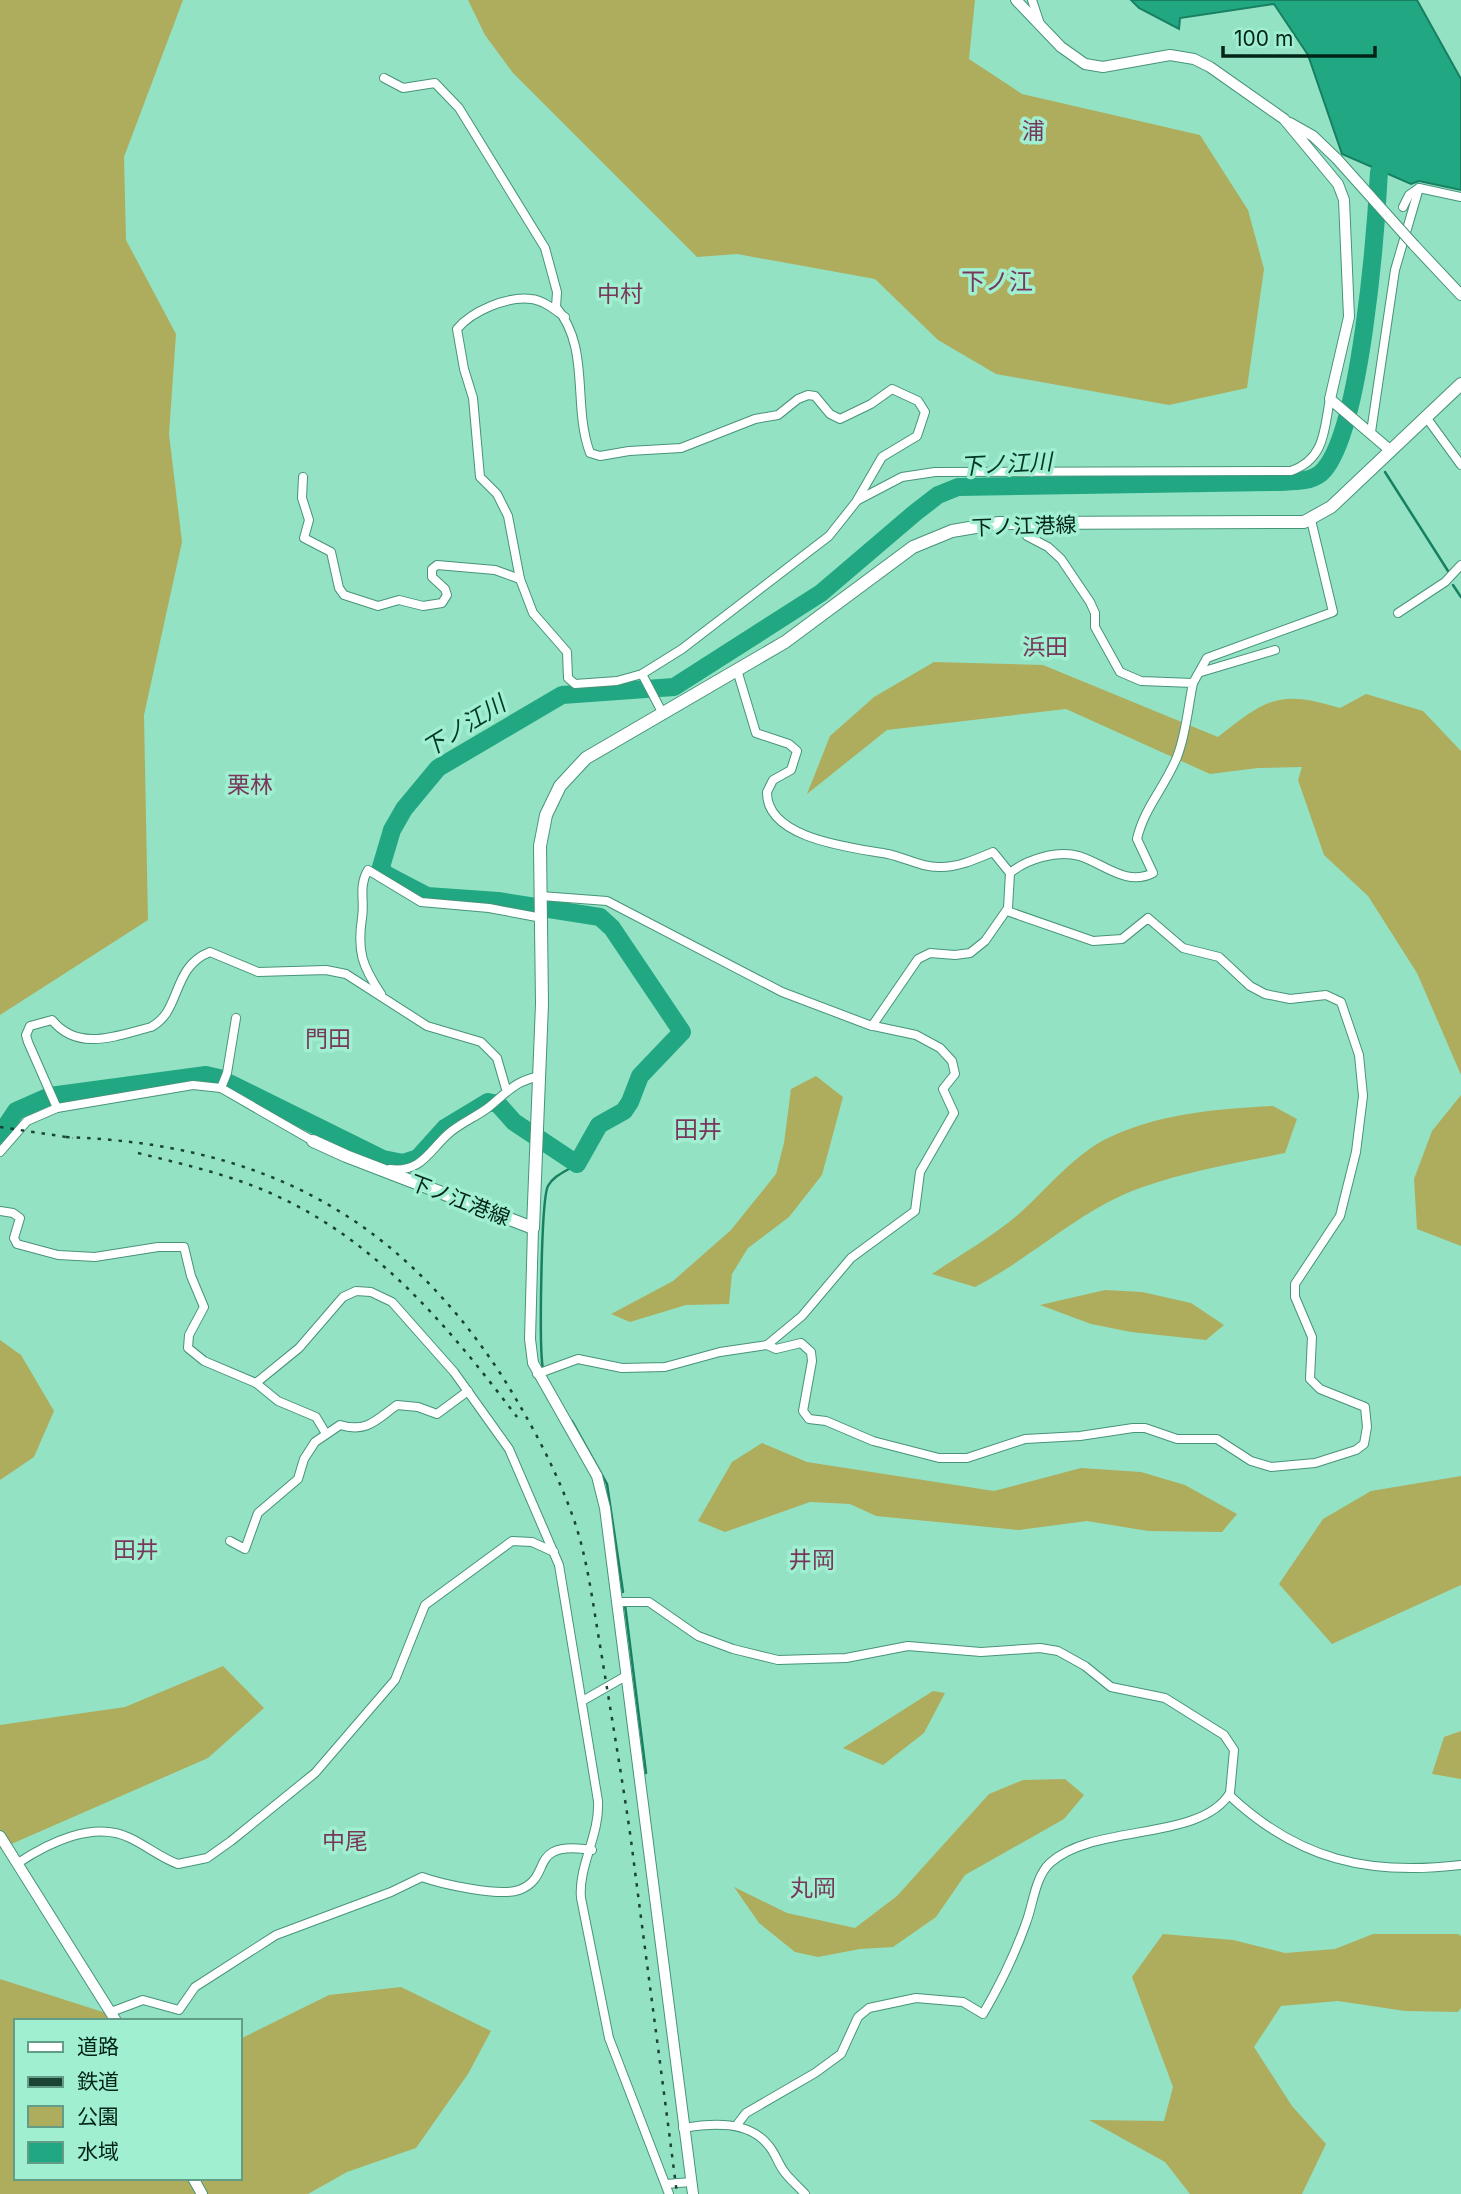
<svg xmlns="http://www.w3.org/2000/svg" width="1461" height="2194" viewBox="0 0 1461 2194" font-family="Inter,'Noto Sans JP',sans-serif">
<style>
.green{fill:#aead5d}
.water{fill:#21a781;stroke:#188062;stroke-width:2}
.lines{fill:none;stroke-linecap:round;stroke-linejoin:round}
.stream{stroke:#188062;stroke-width:2.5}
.river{stroke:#21a781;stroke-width:18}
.minor-casing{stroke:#479479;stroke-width:10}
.tertiary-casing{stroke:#479479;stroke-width:12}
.secondary-casing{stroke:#479479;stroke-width:14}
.minor{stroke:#fff;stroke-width:8}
.tertiary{stroke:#fff;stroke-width:10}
.secondary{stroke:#fff;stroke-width:12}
.rail{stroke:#1b4435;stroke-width:2.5;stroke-dasharray:3.5 7;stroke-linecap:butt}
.tertiary-bridge-casing{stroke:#479479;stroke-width:12;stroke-linecap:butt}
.tertiary-bridge{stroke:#fff;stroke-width:10}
.labels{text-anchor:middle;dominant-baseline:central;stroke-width:7;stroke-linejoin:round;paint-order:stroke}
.street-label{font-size:21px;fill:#032419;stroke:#a1efd1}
.neighbourhood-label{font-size:23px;fill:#78385b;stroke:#a1efd1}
.water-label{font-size:23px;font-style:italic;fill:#003728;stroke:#a1efd1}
.quarter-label{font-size:24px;fill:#78385b;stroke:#a1efd1}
</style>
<rect width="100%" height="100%" fill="#94e2c4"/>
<g class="green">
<path d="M0,0H183L124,157L126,240L176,334L169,434L182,542L144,715L148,920L0,1015Z"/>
<path d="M468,0H975L969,59L1022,94L1200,135L1248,210L1264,269L1247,388L1169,405L996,374L938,340L875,279L737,254L697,257L513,73L485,35Z"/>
<path d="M934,662L1043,665L1218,737C1266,699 1279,689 1340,708L1366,694L1423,711L1461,751V1075L1417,973L1368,896L1324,855L1298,780L1302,767L1258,768L1210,774L1066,709L887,730L807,794L830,736L874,697Z"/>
<path d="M816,1076L843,1097L822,1175L789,1217L748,1248L732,1274L729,1304L686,1305L630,1322L611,1314L673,1281L731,1230L776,1174L784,1143L791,1089Z"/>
<path d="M1461,1095V1246L1417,1229L1414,1179L1432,1131Z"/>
<path d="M1273,1106L1297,1119L1285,1153C1237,1163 1186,1171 1140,1188C1079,1210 1032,1258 975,1287L932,1274C961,1254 994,1236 1020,1213C1049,1187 1074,1154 1110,1137C1162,1113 1217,1109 1273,1106Z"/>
<path d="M1105,1290L1142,1292L1191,1303L1224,1325L1206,1340L1131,1332L1091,1324L1040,1305Z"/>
<path d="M0,1340L21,1355L54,1411L34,1457L0,1480Z"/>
<path d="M762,1443L807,1462L994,1491L1081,1468L1141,1472L1185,1485L1237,1514L1222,1532L1148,1531L1087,1521L1019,1530L876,1516L850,1504L810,1502L725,1532L698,1521L732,1462Z"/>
<path d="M1461,1476V1585L1332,1644L1279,1584L1323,1519L1371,1491Z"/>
<path d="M223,1666L264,1708L208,1758L0,1849V1725L125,1707Z"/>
<path d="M933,1691L945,1693L924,1733L883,1765L843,1748Z"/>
<path d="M1461,1731V1779L1432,1774L1444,1737Z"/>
<path d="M1065,1779L1084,1795L1064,1819L965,1875L936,1917L893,1947L860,1949L818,1957L795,1952L759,1923L734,1887L787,1913L855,1928L897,1896L989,1794L1023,1780Z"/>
<path d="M1163,1934L1233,1940L1285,1953L1335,1949L1373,1934H1458L1461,1936V2008L1458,2012L1405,2011L1338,2001L1281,2006L1254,2047L1292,2106L1326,2144L1302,2194H1190L1165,2162L1089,2120L1164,2121L1173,2087L1132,1977Z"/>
<path d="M0,1979L131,2021H16V2178H240V2039L329,1995L401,1987L491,2031L468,2074L416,2148L347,2172L308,2194H0Z"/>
</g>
<path class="water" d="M1131,0H1417L1461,79V190L1419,181L1411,184L1342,154L1308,55L1274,4L1180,18L1179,29L1139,8Z"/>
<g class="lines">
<g class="stream">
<path d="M1385,472L1448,571"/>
<path d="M1453,585L1461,597"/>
<path d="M543,1369C539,1350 541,1199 548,1186C554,1175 567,1171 577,1164"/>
<path d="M572,1421L607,1484L623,1592"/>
<path d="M625,1605L646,1773"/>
</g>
<path class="river" d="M0,1135L16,1111L50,1096L206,1075L219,1078L383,1159L403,1163L418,1158L445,1128L488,1102L498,1104L514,1122L577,1164L599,1125L624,1111L630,1102L640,1076L682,1032L612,928L600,917L498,901L427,896L385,874L381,867L392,830L404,809L438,768L562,695L674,687L821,593L916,512L938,495L958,487L1275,482C1291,481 1309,483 1321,473C1361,437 1376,229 1379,172"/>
<defs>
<g id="minor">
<path d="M1032,0L1040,24"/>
<path d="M384,78L403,88L435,83L459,108L545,248L557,292L556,307C591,348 572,405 590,453L600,456L629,451L681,448L755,419L778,415L798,399L808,395L815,396L830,414L840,419L871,404L892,389L918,401L925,412L917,436L882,457L856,502L829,536L682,649L642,674L617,681L575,684L568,678L567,652L533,613L520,579L508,516L497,494L480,477L473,398L464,369L457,329C472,311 507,296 531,299C543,300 555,310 565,317"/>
<path d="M1403,207L1409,195L1419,188L1461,197"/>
<path d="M1426,417L1461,465"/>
<path d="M1371,432L1395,270L1419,188"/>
<path d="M303,477L302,498L309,520L304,538L331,552L339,588L344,595L378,606L399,600L423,606L442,603L447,595L445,589L432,577V569L437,565L495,570L520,579"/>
<path d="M858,500L902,477L935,472L1291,471C1326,459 1324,428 1330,399"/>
<path d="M1398,613L1445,582L1461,565"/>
<path d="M737,670L756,733L789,744L797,751L791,770L773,780L767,792C766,840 856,848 888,854C906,858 923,868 941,867C959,867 976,859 993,852L1010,873L1008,908L985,941L970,953L955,955L930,953L918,959L872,1026"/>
<path d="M1201,672L1275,650"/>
<path d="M642,674L663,714"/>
<path d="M1193,683L1207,658L1333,612L1311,520"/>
<path d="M1010,873C1027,859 1057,850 1079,856C1103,863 1126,887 1153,873L1137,839C1144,808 1165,787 1177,757C1186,735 1188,707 1193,683L1141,681L1120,672L1095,627V613L1090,602L1061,559L1048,547L1027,536L1018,523"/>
<path d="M381,994C362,966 357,951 362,918C365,900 358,887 368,870L421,902L489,908L542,918"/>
<path d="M221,1088L227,1073L236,1018"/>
<path d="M57,1108L28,1042L26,1035L30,1026L52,1020C78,1052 116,1036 151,1027C182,1011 171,967 210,952L258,972L326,970L346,974L427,1026L481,1042L497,1058L506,1089"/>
<path d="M0,1152L27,1121L57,1108L193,1085L221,1088L313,1141"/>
<path d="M390,1169C421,1173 429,1151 448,1134C460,1123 476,1117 489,1107C509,1091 513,1082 540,1076"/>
<path d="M0,1211L13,1213L20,1218L14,1238L17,1244L58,1255L95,1257L158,1247H184L191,1276L204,1307L189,1335L188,1348L204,1361L256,1383L299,1348L343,1297L356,1291L371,1292L392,1302L454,1372L509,1449L559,1565L598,1801C600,1835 578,1866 581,1898L609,2038L669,2194"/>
<path d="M767,1345L776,1349L801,1343L811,1352L812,1361L803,1411L809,1419L826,1421L873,1441L939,1458H967L1025,1439L1080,1436L1133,1428H1145L1177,1439H1217L1251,1461L1271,1467L1315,1463L1356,1450L1364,1444L1367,1427L1365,1407L1320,1389L1310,1379L1312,1337L1295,1297V1284L1340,1216L1356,1152L1363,1096L1359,1055L1341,1002L1326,995L1290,999L1265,994L1250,986L1219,957L1183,948L1148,918L1122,939L1093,941L1007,911"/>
<path d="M537,1374L578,1359L622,1368L665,1367L720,1352L767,1345L802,1316L851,1258L915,1211L920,1172L954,1113L943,1089L955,1074L952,1061L940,1048L916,1035L869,1025L782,992L607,901L541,896"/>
<path d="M256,1383L278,1401L316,1417L325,1432"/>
<path d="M230,1541L245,1549L258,1513L298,1479L304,1459L315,1442L340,1425C367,1433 376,1420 397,1405L418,1407L437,1414L468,1391"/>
<path d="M617,1602H649L698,1636L733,1649L778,1660L846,1658L908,1646L981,1652L1040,1648L1058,1651L1085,1666L1111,1687L1165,1698L1224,1735L1234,1750L1230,1793C1200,1842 1094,1823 1050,1863C1035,1877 1033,1905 1026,1923C1015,1954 1000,1985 983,2014L963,2002L916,1998L869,2008L858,2017L841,2054L815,2073L746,2113L736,2126"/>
<path d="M584,1700L626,1676"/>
<path d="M1229,1795C1298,1860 1369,1876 1461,1865"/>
<path d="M18,1863C48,1843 94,1820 130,1838C147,1846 161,1858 178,1864L207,1858L231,1841L315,1773L395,1680L425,1605L512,1541L532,1542L554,1552"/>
<path d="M111,2012L143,2000L179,2010L195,1987L276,1935L391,1892L422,1877C441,1884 500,1897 519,1890C555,1877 525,1840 592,1850"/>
<path d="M683,2128C712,2123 749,2120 769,2146C775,2153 778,2163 783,2170C789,2179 798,2186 805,2194"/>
<path d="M666,2184L691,2182"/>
</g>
<g id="tertiary">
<path d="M1016,0L1061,47L1085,64L1103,67L1170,55L1194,59L1210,67L1284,119L1338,184L1344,200L1349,317L1330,399L1391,451"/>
<path d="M1290,123L1313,136L1337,159"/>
<path d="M1414,245L1461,295"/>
<path d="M533,1228L530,1339L533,1363L597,1476L605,1508L693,2194"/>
<path d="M0,1836L116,2021"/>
<path d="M193,2178L202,2194"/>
</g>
<path id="secondary" d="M313,1141L346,1156L533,1228L542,1004L540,846L546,815L560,786L586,758L785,642L913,547L952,531L999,523L1304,522L1331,507L1461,384"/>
</defs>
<use href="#minor" class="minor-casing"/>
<use href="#tertiary" class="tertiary-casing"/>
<use href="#secondary" class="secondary-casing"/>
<use href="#minor" class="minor"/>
<use href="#tertiary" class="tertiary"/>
<use href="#secondary" class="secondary"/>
<g class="rail">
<path d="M0,1127L73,1138"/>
<path d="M66,1137C258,1144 396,1213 502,1376C530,1421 555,1467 573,1517C588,1559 593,1606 601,1651C611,1714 622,1777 631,1840C646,1958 662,2076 677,2194"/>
<path d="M138,1153C178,1163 218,1172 256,1187C370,1232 445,1322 517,1417"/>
</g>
<defs>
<path id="tertiary-bridge" d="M1337,159L1414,245"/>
</defs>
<use href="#tertiary-bridge" class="tertiary-bridge-casing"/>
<use href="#tertiary-bridge" class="tertiary-bridge"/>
</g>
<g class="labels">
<g class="street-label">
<text transform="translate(1024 526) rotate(-2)">下ノ江港線</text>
<text transform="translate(460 1200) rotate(21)">下ノ江港線</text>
</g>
<g class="neighbourhood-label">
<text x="1033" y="131">浦</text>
<text x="620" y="294">中村</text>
<text x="1045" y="647">浜田</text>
<text x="250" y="785">栗林</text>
<text x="328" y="1039">門田</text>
<text x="136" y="1550">田井</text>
<text x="812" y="1560">井岡</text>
<text x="345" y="1841">中尾</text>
<text x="813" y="1888">丸岡</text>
</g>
<g class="water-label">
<text transform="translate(1006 464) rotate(-3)">下ノ江川</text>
<text transform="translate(464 726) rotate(-32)">下ノ江川</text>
</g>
<g class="quarter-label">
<text x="997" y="281">下ノ江</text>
<text x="698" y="1129">田井</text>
</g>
</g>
<rect x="14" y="2019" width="228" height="161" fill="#a1efd1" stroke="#629e87" stroke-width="2"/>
<rect x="28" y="2042" width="35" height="10" fill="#ffffff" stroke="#629e87" stroke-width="2"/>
<text x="77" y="2054" font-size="21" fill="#032419">道路</text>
<rect x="28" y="2077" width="35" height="10" fill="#1b4435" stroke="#629e87" stroke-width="2"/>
<text x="77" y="2089" font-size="21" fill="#032419">鉄道</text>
<rect x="28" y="2106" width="35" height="21" fill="#aead5d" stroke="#629e87" stroke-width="2"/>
<text x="77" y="2124" font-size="21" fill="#032419">公園</text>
<rect x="28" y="2142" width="35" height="21" fill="#21a781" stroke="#629e87" stroke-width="2"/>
<text x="77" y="2159" font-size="21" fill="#032419">水域</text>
<path d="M1223 46v10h152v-10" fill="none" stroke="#032419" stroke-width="3.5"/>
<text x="1234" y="46" font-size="21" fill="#032419" stroke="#a1efd1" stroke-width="5" paint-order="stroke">100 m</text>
</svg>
